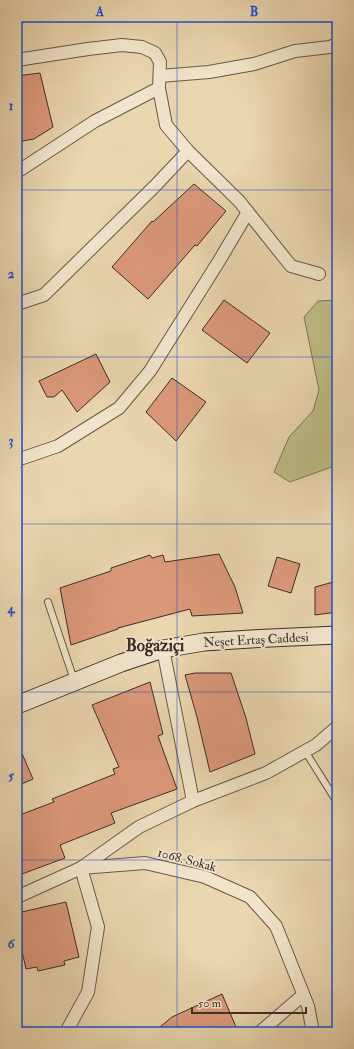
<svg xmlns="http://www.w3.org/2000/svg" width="354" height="1049" viewBox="0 0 354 1049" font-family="'IM FELL Double Pica',serif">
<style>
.green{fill:#bebc86;stroke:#7c7558}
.building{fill:#dc997a;stroke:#3b2e29}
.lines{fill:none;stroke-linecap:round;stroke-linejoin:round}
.service-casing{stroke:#67584a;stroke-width:8}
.minor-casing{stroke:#67584a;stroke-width:14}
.secondary-casing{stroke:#3b2e29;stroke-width:19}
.service{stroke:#f1e4cb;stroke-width:6}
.minor{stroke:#f1e4cb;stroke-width:12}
.secondary{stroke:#f1e4cb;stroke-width:17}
.grid{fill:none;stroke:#1d4ed8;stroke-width:1;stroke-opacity:0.55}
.labels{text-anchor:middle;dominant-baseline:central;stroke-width:3.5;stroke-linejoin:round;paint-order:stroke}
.street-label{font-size:13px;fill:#3b2e29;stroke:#f1e4cb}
.district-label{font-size:17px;font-weight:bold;fill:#3b2e29;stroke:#f1e4cb}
.neatline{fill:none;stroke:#1d4ed8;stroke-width:1.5}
.grid-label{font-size:13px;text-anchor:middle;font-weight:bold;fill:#1d4ed8}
</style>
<rect width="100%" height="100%" fill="#ead6af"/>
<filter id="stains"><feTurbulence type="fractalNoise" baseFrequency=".005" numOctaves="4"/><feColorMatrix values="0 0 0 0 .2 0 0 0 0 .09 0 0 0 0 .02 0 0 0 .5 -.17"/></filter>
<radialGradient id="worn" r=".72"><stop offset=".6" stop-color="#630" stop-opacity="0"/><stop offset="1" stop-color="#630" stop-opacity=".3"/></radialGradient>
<path class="green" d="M337,300V465L290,482L274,472L289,437L313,411L319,390L304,317L318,301Z"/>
<g class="building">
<path d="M40,73L53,127L34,139L17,142V76Z"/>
<path d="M194,184L226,211L197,246L195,245L148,299L112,267L152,221L153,222Z"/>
<path d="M224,300L270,333L247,363L202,330Z"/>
<path d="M96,354L110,382L77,412L62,390L54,397H47L39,381Z"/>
<path d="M172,378L206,402L176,441L146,412Z"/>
<path d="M219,554L235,587L243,613L192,616L190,609L118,628V629L71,645L60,588L111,571V568L150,555L152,558L163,555L165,562Z"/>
<path d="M277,557L300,564L291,593L268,586Z"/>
<path d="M337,581V612L315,615V587Z"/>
<path d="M195,673H231L246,718L255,754L210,772L197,717L185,675Z"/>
<path d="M150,682L163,734L158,736L177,789L111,813L115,823L60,845L65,858L22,874L17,860V816L54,802L52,799L115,774L113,769L119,767L92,705Z"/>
<path d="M17,742L33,779L17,786Z"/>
<path d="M66,902L79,957L64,961L65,965L38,971L37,967L26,969L17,929V913Z"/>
<path d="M222,994L236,1027L225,1032H154L172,1017Z"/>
</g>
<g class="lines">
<defs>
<g id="service">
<path d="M48,602L74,680"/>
<path d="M305,751L337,802"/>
</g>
<g id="minor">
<path d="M17,60L88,49L122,45L142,47L155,53L160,62L159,88L166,125L188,151L239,201L291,266L319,274"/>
<path d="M160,76L209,72L254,64L295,51L330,47L337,44"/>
<path d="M17,172L95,121L159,88"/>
<path d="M17,304L44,295L155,186L188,151"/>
<path d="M17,458H23L58,446L119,408L150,371L219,261L248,212"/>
<path d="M163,649L193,801"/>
<path d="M17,897L81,868L145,863L205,877L250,897L276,926L308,1006L313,1032"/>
<path d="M66,1032L88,992L98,927L81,868L139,827L193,801L266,773L316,745L337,727"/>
<path d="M260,1032L303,995"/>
</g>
<path id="secondary" d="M17,705L121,663L163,649L204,642L251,639L337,635"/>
</defs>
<use href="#service" class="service-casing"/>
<use href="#minor" class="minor-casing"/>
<use href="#secondary" class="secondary-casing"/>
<use href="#service" class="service"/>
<use href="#minor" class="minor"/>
<use href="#secondary" class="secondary"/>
</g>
<path class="grid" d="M177,17V1032M17,190H337M17,357H337M17,524H337M17,692H337M17,860H337"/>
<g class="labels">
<g class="street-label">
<text transform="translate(256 640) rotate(-3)">Neşet Ertaş Caddesi</text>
<text transform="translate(187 860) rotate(15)">1068. Sokak</text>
</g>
<g class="district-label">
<text x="155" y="645">Boğaziçi</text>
</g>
</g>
<rect width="354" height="1049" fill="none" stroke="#ead6af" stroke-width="44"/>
<path d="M192 1007v6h114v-6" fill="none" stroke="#3b2e29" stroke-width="2"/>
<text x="198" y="1007" font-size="12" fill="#3b2e29" stroke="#f1e4cb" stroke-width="3" paint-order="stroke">50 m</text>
<rect x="22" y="22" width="310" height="1005" class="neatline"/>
<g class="grid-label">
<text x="100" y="16">A</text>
<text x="254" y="16">B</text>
<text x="11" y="110">1</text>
<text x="11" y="278">2</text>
<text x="11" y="445">3</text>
<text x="11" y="613">4</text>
<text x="11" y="780">5</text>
<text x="11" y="948">6</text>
</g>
<rect width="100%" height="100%" filter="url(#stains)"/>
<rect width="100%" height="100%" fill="url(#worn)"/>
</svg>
